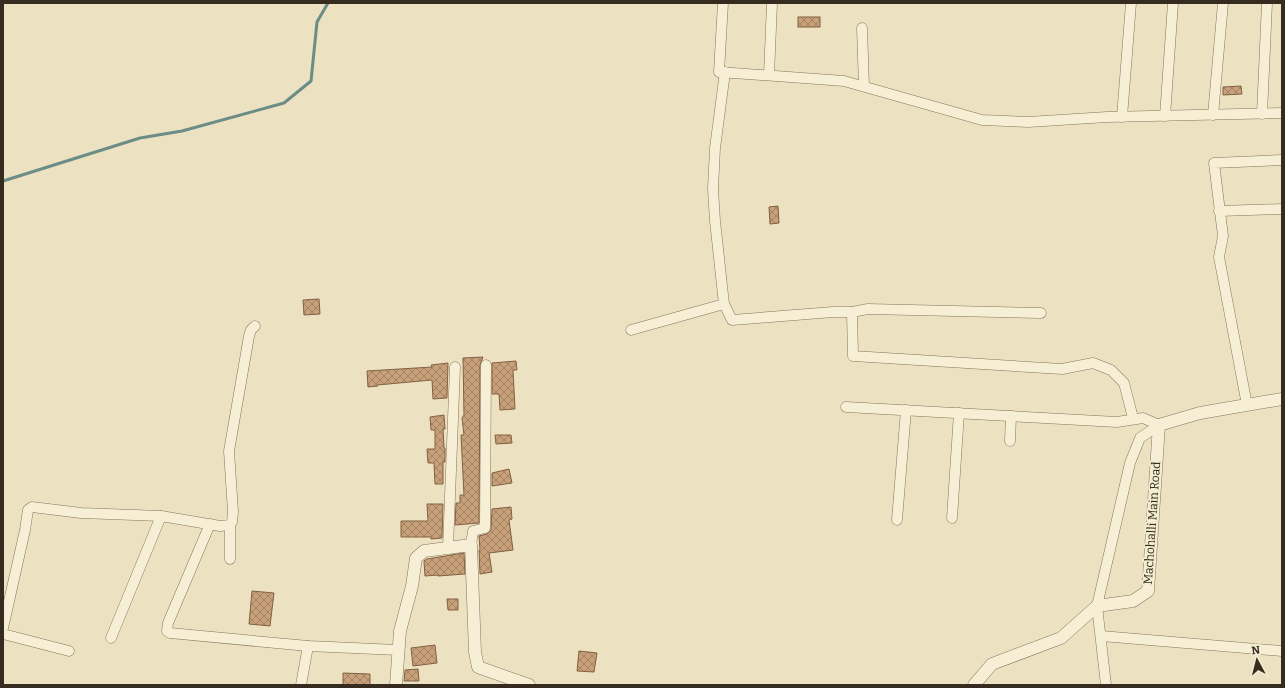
<svg xmlns="http://www.w3.org/2000/svg" width="1285" height="688" viewBox="0 0 1285 688" font-family="Bitter,serif">
<style>
.lines{fill:none;stroke-linecap:round;stroke-linejoin:round}
.stream{stroke:#6c8c86;stroke-width:3}
.building{fill:url(#building-cross-hatch);stroke:#826041}
.minor-casing{stroke:#84745a;stroke-width:11}
.tertiary-casing{stroke:#84745a;stroke-width:13}
.minor{stroke:#f7efd5;stroke-width:10}
.tertiary{stroke:#f7efd5;stroke-width:12}
.labels{text-anchor:middle;dominant-baseline:central;stroke-width:3.5;stroke-linejoin:round;paint-order:stroke}
.street-label{font-size:12px;fill:#352b1e;stroke:#f3ecd1}
</style>
<defs>
<pattern id="building-cross-hatch" width="8" height="8" patternUnits="userSpaceOnUse"><rect width="8" height="8" fill="#c8a07a"/><path d="M0 0l8 8M0 8l8-8" fill="none" stroke="#a38363"/></pattern>
</defs>
<rect width="100%" height="100%" fill="#ece2c2"/>
<g class="lines">
<path class="stream" d="M3,181L140,138L182,131L284,103L311,81L317,22L328,3"/>
</g>
<g class="building">
<rect x="798" y="17" width="22" height="10"/>
<path d="M1241,86L1242,94L1223,95V87Z"/>
<path d="M778,206L779,223L770,224L769,207Z"/>
<path d="M319,299L320,314L304,315L303,300Z"/>
<path d="M483,357L480,365L479,523L455,525L456,503H460V495H464L461,435H464L462,418L464,415L463,358Z"/>
<path d="M516,361L517,370H513L515,409L500,410L499,394H492V363Z"/>
<path d="M448,363L447,398L433,399L432,380L377,385L378,386L368,387L367,371L432,367L431,365Z"/>
<path d="M444,415L445,429H443L444,448H445V462H443V484H435L434,463H428L427,449H435V430H431L430,417Z"/>
<path d="M495,435H511L512,443L496,444Z"/>
<path d="M509,469L512,483L492,486V473Z"/>
<path d="M427,504H443L442,538L431,539V537H401V521H428Z"/>
<path d="M511,507L512,519L509,520L513,550L489,553L492,572L480,574L479,550H480L479,536L487,534L491,530L492,509Z"/>
<path d="M464,553L465,574L438,576V575L425,576L424,561L427,559Z"/>
<path d="M252,591L274,593L270,626L249,624Z"/>
<path d="M447,599H458V610H448Z"/>
<path d="M435,645L437,663L413,666L411,648Z"/>
<path d="M579,651L597,653L594,672L577,671Z"/>
<path d="M418,669L419,681H404L405,670Z"/>
<path d="M343,673L370,674V685H343Z"/>
</g>
<g class="lines">
<defs>
<g id="minor">
<path d="M723,3L719,72L844,81L982,120L1028,122L1107,117L1282,113"/>
<path d="M862,28L864,86"/>
<path d="M725,72L715,148L713,189L715,221L724,304L732,320L833,312H852L868,309L1041,313"/>
<path d="M769,75L772,3"/>
<path d="M1262,114L1267,3"/>
<path d="M1213,115L1223,3"/>
<path d="M1165,116L1173,3"/>
<path d="M1122,117L1131,3"/>
<path d="M1219,211L1282,209"/>
<path d="M852,312L853,356L1062,369L1093,363L1111,370L1124,383L1133,418"/>
<path d="M631,330L724,304"/>
<path d="M1247,405L1219,257L1223,236L1214,163L1282,160"/>
<path d="M846,407L1117,422L1143,418L1159,425"/>
<path d="M1010,441L1011,416"/>
<path d="M952,518L959,413"/>
<path d="M897,520L906,410"/>
<path d="M210,524L168,623L167,631L170,633L308,646L398,650"/>
<path d="M230,525V559"/>
<path d="M471,545L473,531L485,528L486,365"/>
<path d="M448,548L455,367"/>
<path d="M3,628L25,530L28,510L32,507L81,513L161,516L220,526L230,525L232,522L233,512L229,451L249,336L251,330L255,326"/>
<path d="M3,634L69,651"/>
<path d="M1101,636L1282,651"/>
<path d="M111,638L161,516"/>
<path d="M301,685L308,646"/>
<path d="M1106,685L1097,606L1130,463L1140,438L1159,425"/>
</g>
<g id="tertiary">
<path d="M396,685L400,631L412,586L416,558L424,551L471,545L475,652L478,667L529,685"/>
<path d="M974,685L992,664L1061,638L1097,606L1133,601L1148,591L1159,425L1200,413L1282,399"/>
</g>
</defs>
<use href="#minor" class="minor-casing"/>
<use href="#tertiary" class="tertiary-casing"/>
<use href="#minor" class="minor"/>
<use href="#tertiary" class="tertiary"/>
</g>
<g class="labels">
<g class="street-label">
<text transform="translate(1152 523) rotate(-86)">Machohalli Main Road</text>
</g>
</g>
<rect width="1285" height="688" fill="none" stroke="#352b1e" stroke-width="8"/>
<g transform="translate(1257 660) rotate(353)" stroke="#f3ecd1" stroke-width="3" paint-order="stroke">
<path d="M0-3L7 15L0 10L-7 15Z" fill="#352b1e"/>
<text y="-6" font-size="11" font-weight="bold" text-anchor="middle" fill="#352b1e">N</text>
</g>
</svg>
